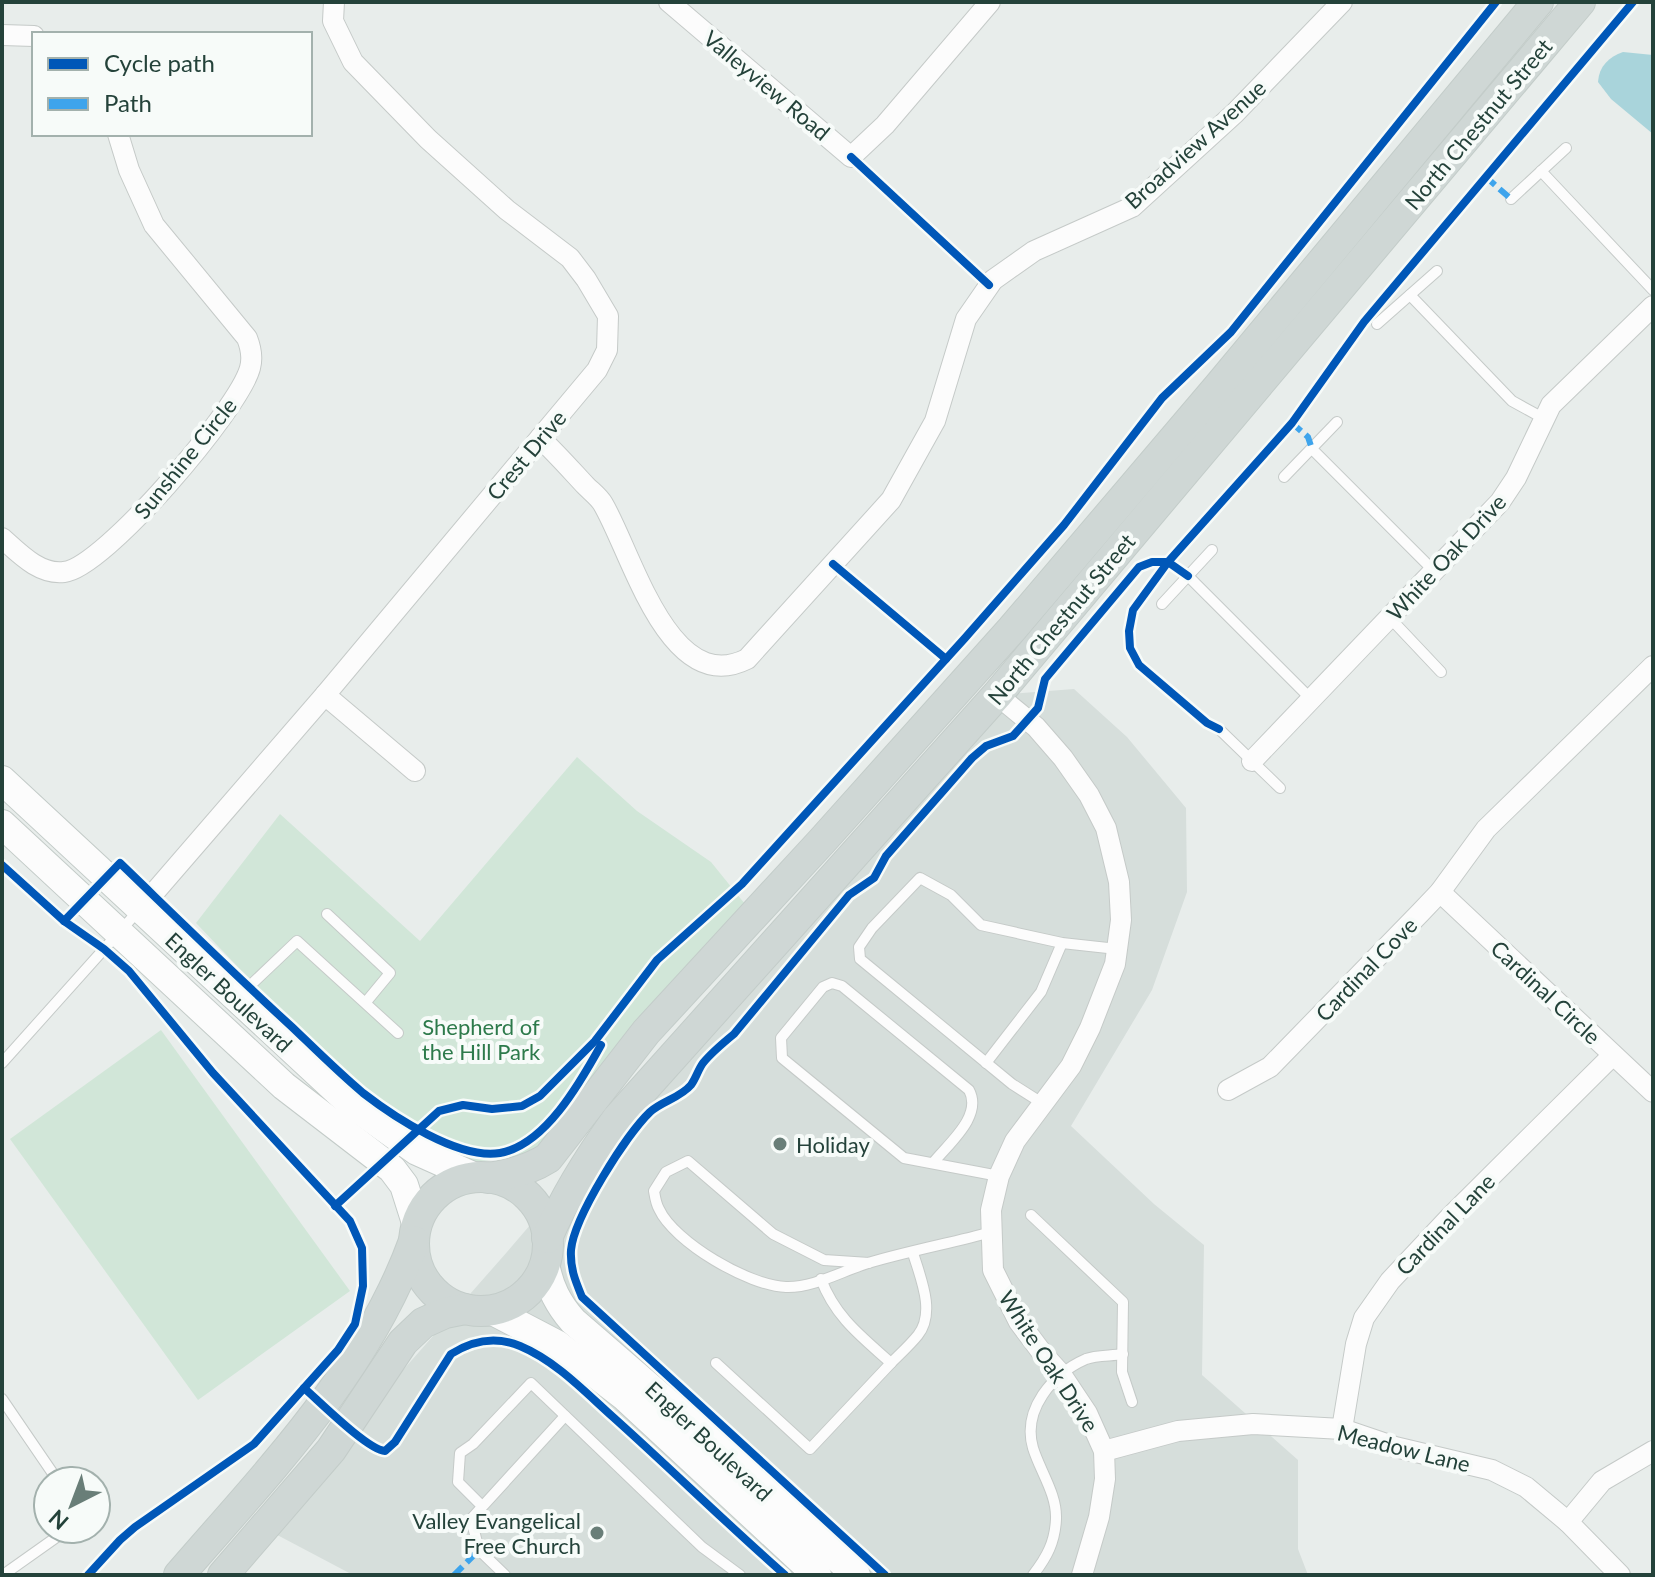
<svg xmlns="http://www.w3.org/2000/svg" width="1655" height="1577" viewBox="0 0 1655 1577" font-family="Lato,sans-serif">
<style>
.built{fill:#d6dedb}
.green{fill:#d1e6d8}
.water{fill:#a9d4db}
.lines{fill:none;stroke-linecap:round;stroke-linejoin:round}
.service-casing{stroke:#c5cac8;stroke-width:12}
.minor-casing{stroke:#c5cac8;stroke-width:22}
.secondary-casing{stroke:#c3cbc8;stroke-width:30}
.primary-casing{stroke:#c3ccc9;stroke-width:32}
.service{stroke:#fcfcfc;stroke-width:10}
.minor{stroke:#fcfcfc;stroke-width:20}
.secondary{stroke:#fcfcfc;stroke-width:28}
.primary{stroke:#cfd7d5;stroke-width:30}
.quiet{stroke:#3ea4ec;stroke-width:6;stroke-dasharray:12 6;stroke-linecap:butt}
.cycleway-casing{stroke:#f7fbf9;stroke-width:13}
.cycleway{stroke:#0057b8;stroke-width:8}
.poi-dot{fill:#697e78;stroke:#f7fbf9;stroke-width:3}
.labels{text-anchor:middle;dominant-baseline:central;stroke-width:8;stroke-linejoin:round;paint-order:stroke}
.street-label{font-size:22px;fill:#24423a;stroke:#f7fbf9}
.park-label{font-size:22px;fill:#2d7a4b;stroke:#f7fbf9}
.poi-label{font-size:22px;fill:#24423a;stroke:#f7fbf9;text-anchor:start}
</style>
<rect width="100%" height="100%" fill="#e8edeb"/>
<path class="built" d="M1074,689L1127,737L1186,808L1187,892L1152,990L1071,1126L1154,1204L1204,1245L1202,1375L1298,1460V1549L1308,1575H353L264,1528L507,1252L688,1041L997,695Z"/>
<g class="green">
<path d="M577,757L637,811L711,862L745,904L557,1132L523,1157L469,1162L433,1150L256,986L196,923L280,814L420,941Z"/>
<path d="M161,1030L350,1291L198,1400L10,1139Z"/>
</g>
<path class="water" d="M1623,52L1653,55V134L1611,99L1598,82C1599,66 1609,57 1623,52Z"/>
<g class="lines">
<defs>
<g id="service">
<path d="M1541,171L1653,290"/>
<path d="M1511,199L1566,148"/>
<path d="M1410,295L1512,401L1543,418"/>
<path d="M1377,324L1437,271"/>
<path d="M1312,449L1435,572"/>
<path d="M1284,477L1337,422"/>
<path d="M1188,576L1311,699"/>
<path d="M1162,604L1212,550"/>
<path d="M1390,618L1441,672"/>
<path d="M1219,729L1280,788"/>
<path d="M327,914L390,973L366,1002"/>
<path d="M238,997L297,941L398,1033"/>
<path d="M2,1063L139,910"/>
<path d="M986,1063L1041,992L1062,943"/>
<path d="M1042,1103L1012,1084L860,959L859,947L872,928L920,878L951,895L981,925L1062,943L1117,949"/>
<path d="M933,1163C949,1143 983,1116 969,1090L842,986L832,983L823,987L781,1038L782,1058L904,1158L999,1176"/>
<path d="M1031,1215L1123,1302L1122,1372L1132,1402"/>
<path d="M869,1263L824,1260L773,1234L688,1161L666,1172L654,1191C655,1197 656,1204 659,1209C674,1242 749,1286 786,1287C813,1288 842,1271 868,1263C909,1251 951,1243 992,1232"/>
<path d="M821,1279C835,1317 862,1337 891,1363C900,1354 910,1345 918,1335C936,1312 920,1277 913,1253"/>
<path d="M716,1363L810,1449L891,1363"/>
<path d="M2,1399L58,1481"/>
<path d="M482,1506L458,1482L460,1453L473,1444L531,1383L702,1547L740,1575"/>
<path d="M3,1575L68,1529"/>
<path d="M505,1575L479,1550L471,1519L565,1416"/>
<path d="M1033,1575C1047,1557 1055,1542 1056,1519C1057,1494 1040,1471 1033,1448C1022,1410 1052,1374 1086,1359C1096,1355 1111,1356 1123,1354"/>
</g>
<g id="minor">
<path d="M669,2L851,157L885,125L990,2"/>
<path d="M2,35L34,36"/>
<path d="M540,438C556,453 571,470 586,486C592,492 599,497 603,504C632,553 669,698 747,659L891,500L935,421L966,319L993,280L1034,251L1132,207L1235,113L1342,2"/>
<path d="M2,538C19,553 39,575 64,572C104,568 239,409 250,368C253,357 251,348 247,338L154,225L129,170L118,134"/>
<path d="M325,695L415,771"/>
<path d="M997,695L1036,727L1063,758L1089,795L1106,828L1119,882L1121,920L1115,964L1090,1028L1071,1066L1015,1141L999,1176L991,1210L993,1270L1019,1322L1043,1354L1061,1374L1087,1413L1104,1451L1105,1479L1099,1517L1082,1575"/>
<path d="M1252,761L1500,502L1516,478L1551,405L1653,306"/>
<path d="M1440,892L1653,1092"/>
<path d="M140,909L325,695L597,370L607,350L608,316L586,279L570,258L507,210L428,139L353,62L333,21L334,2"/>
<path d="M1228,1090L1270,1067L1420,913L1440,892L1486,829L1653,666"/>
<path d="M1342,1429L1356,1344L1364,1318L1390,1281L1451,1216L1613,1055"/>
<path d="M1104,1451L1178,1431L1253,1424L1342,1429L1395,1447L1492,1470L1526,1487L1568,1522L1620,1575"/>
<path d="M1568,1522L1602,1481L1653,1451"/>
</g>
<g id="secondary">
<path d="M2,780L350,1103L417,1151L475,1177"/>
<path d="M2,824L284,1086L392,1169L404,1185L417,1226"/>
<path d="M545,1263C549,1287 558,1304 573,1321L691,1423L856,1575"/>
<path d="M491,1310L558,1345L625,1397L817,1575"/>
</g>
<g id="primary">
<circle cx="481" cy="1244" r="67"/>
<path d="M488,1178C510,1175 529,1170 548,1158L646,1032L822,841L1012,629L1219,386L1538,2"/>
<path d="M547,1238C565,1196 591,1155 617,1119L997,695L1580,2"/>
<path d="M179,1575C268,1472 367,1371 414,1241"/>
<path d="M223,1575L331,1450L403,1342L423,1323L445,1313L465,1309"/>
</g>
</defs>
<use href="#service" class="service-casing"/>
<use href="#minor" class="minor-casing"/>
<use href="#secondary" class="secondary-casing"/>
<use href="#primary" class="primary-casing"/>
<use href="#service" class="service"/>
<use href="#minor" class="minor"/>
<use href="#secondary" class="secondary"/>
<use href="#primary" class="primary"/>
<g class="quiet">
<path d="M1486,177L1511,199"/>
<path d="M1292,423L1308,437L1312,449"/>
<path d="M454,1575L479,1550"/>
</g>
<defs>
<g id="cycleway">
<path d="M851,157L989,285"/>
<path d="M833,564L946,659"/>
<path d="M1219,729L1207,723L1139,665L1130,648L1129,631L1133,610L1168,562L1292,423L1364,322L1633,2"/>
<path d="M2,865L64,921L104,949L129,971L213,1073L350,1221L362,1248L363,1286L355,1324L338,1350L254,1444L135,1527L120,1540L88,1575"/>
<path d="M64,921L120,863C177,918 233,973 292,1027C315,1049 338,1072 363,1093C394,1117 459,1160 500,1153C545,1145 580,1083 601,1045"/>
<path d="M335,1206L439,1111L463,1105L492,1109L522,1106L540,1096L595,1041L657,960L742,884L965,638L1064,525L1162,398L1231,332L1496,2"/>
<path d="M304,1388C320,1402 368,1450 385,1451L395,1442L451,1354C473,1340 496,1336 520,1346C556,1361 585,1392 613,1417C671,1469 726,1523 785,1575"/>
<path d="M885,1575L582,1297C575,1280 570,1268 571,1250C574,1217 626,1135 650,1112C662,1101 680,1098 691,1085C696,1078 698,1070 703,1063C712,1052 723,1043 734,1034L849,895L874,878L886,856L972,758L986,746L1013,736L1038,708L1045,679L1139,567L1152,562H1168L1188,576"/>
</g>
</defs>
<use href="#cycleway" class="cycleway-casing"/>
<use href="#cycleway" class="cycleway"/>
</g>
<g class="poi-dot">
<circle cx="780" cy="1144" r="8"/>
<circle cx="597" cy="1533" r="8"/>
</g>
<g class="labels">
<g class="street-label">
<text transform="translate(767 85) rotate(40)">Valleyview Road</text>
<text transform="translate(1478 124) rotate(-50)">North Chestnut Street</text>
<text transform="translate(1195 144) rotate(-42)">Broadview Avenue</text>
<text transform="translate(526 455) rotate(-50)">Crest Drive</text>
<text transform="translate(185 458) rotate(-51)">Sunshine Circle</text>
<text transform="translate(1446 557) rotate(-47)">White Oak Drive</text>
<text transform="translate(1061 619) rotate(-50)">North Chestnut Street</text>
<text transform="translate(1366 969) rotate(-46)">Cardinal Cove</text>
<text transform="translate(229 992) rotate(43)">Engler Boulevard</text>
<text transform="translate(1546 992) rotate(43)">Cardinal Circle</text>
<text transform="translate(1445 1224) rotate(-46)">Cardinal Lane</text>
<text transform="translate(1049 1361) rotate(57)">White Oak Drive</text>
<text transform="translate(709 1441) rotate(43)">Engler Boulevard</text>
<text transform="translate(1404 1448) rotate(14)">Meadow Lane</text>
</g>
<g class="park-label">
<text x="481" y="1026">Shepherd of<tspan x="481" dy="25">the Hill Park</tspan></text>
</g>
<g class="poi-label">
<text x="796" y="1144">Holiday</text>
<text x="581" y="1520" text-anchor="end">Valley Evangelical<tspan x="581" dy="25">Free Church</tspan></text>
</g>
</g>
<rect width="1655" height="1577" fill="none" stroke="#24423a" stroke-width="8"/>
<rect x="32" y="32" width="280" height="104" fill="#f7fbf9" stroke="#a3b1ad" stroke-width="2"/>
<rect x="48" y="58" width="40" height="12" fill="#0057b8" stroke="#a3b1ad" stroke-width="2"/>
<text x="104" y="72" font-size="24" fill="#24423a">Cycle path</text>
<rect x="48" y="98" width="40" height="12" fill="#3ea4ec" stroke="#a3b1ad" stroke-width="2"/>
<text x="104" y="112" font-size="24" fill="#24423a">Path</text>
<g transform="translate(72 1505) rotate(222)"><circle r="38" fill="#f7fbf9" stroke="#a3b1ad" stroke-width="2"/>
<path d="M0-6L14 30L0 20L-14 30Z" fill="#697e78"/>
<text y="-12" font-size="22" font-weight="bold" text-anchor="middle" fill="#24423a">N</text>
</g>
</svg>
